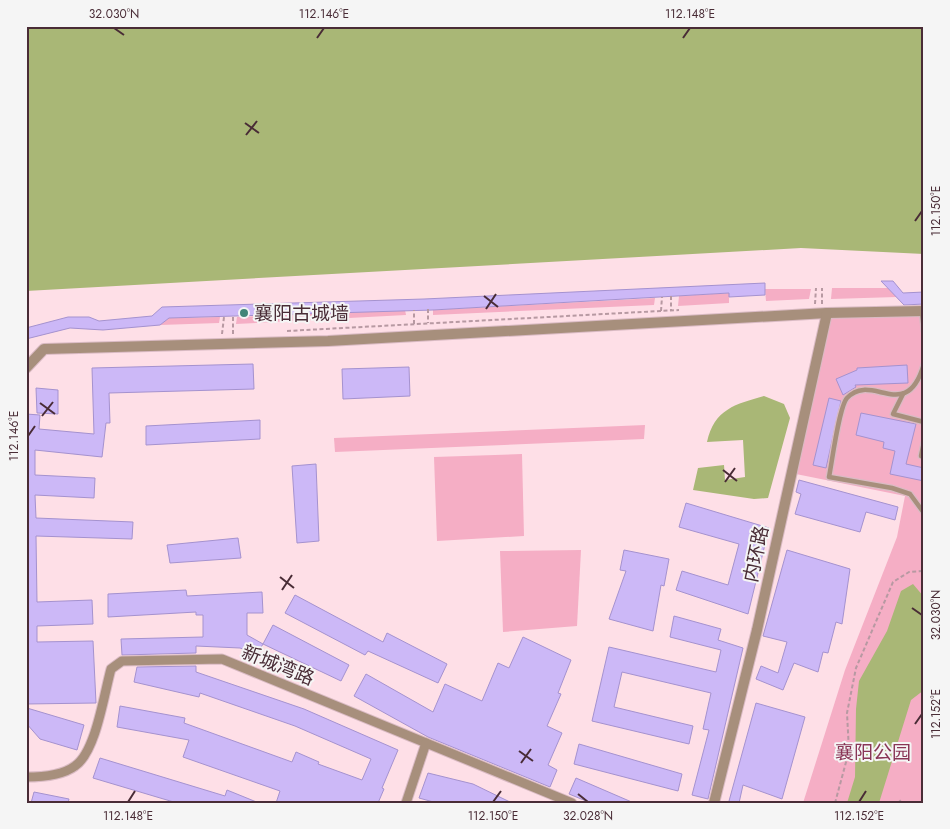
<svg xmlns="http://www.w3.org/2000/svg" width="950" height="829" viewBox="0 0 950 829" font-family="Jost,'Noto Sans SC',sans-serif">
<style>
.green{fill:#f5aec5}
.water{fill:#a9b776}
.building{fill:#ccb8f7;stroke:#a592cf}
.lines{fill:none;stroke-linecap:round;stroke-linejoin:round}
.service-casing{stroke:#dabbc4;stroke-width:7}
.minor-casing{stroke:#dabbc4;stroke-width:11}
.tertiary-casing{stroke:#dabbc4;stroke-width:12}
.path{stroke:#b799a2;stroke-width:2;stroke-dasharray:4 2.5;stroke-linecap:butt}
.service{stroke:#a78f7c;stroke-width:4.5}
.minor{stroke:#a78f7c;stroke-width:9}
.tertiary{stroke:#a78f7c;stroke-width:10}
.ticks{fill:none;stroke:#492c36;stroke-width:2}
.poi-dot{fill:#428578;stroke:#f5f5f5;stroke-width:2}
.labels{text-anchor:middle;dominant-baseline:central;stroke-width:4;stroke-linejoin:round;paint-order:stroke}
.poi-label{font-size:19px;fill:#492c36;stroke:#f5f5f5;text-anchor:start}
.street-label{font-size:19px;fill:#492c36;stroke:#f5f5f5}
.park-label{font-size:19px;fill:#893556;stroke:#f5f5f5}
.neatline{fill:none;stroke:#492c36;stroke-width:2}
.ticks-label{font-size:12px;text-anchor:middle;fill:#492c36}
</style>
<rect width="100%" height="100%" fill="#fedfe7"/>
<g class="green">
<path d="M832,288H888L897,297L831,299Z"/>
<path d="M765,289H811L809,299L766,301Z"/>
<path d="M729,293V303L678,306L679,296Z"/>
<path d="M655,298L654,305L433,315V310Z"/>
<path d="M405,310L406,315L236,324L237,317Z"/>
<path d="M924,311V803H803L845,670L897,537L905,496L791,473L827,313Z"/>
<path d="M220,317L219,323L160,325L169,318Z"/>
<path d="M645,425L644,439L335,452L334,438Z"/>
<path d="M522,454L524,536L437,541L434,457Z"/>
<path d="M581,550L577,626L503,632L500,551Z"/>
</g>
<g class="water">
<path d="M26,26H924V254L801,248L26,291Z"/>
<path d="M764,396L784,404L790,418L768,498L754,499L693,490L698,468L724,465L725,480L745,477L743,440L707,442C714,409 736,404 764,396Z"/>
<path d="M913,584L924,597V690L911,700L879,803H847L855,777L856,709L859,681L887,631L901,591Z"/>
</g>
<g class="building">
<path d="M881,281H893L903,293L924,292V304L904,305Z"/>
<path d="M765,283V295L729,297V293L433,310L169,318L160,325L103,330L70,328L26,339V328L68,317H89L99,321L152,316L162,307L424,299Z"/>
<path d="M253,364L254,389L109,393L110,423H106L102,457L35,450V475L95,478L94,498L35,495L36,518L133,522L132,539L36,536L37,602L92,600L93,624L37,626V642L93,641L96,703L26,704V414L40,415L39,429L94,434L92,368Z"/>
<path d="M907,365L908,383L855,385L856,387L843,395L836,379L857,370V368Z"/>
<path d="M409,367L410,396L343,399L342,369Z"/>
<path d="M36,388L58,390V414L37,413Z"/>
<path d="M829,398L841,401L826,468L813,465Z"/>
<path d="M861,413L916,424L906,464L924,468V481L890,474L895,451L883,448L884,442L856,435Z"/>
<path d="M260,420V439L146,445V426Z"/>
<path d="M316,464L319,541L297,543L292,466Z"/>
<path d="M799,480L898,507L895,520L866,512L860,532L795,514L801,494L796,492Z"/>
<path d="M686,503L769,528L748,614L676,590L682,571L728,585L739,544L679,527Z"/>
<path d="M238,538L241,558L170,563L167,545Z"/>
<path d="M624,550L669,559L664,586L661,585L653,631L609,619L626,571L620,570Z"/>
<path d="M787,550L850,569L842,624L836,622L828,653L823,652L818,672L794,663L783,690L756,679L761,666L778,673L787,642L763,636Z"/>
<path d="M186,590L187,596L262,592L263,613H247V635L263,644L257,654L240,648L196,646V653L122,655L121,639L203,637V615H196V612L108,617V594Z"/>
<path d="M295,595L383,642L387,633L447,664L438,683L368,651L365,655L285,613Z"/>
<path d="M674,616L721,629L718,640L743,648L708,799L692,795L709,730L703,729L711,693L622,672L614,707L693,726L689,744L592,721L609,647L716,672L721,650L670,637Z"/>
<path d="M273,625L349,665L341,681L263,644Z"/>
<path d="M523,637L571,660L558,693L561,694L547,726L562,733L548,765L557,770L550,787L428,737L354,696L366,674L433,712L445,684L482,701L498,663L509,668Z"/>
<path d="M196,666V672L304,709L398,750L382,788L384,789L378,803H276L280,791L183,757L189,740L117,727L120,706L185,718L184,723L292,762L296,752L319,762L318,764L362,780L371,759L295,726L200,693L199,697L134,682L137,667Z"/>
<path d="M756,703L805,717L782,799L743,785L739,803H735L729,801Z"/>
<path d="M27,708L84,725L77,750L40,739L26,723Z"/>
<path d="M579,744L682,774L678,791L574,764Z"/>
<path d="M100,758L225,796L227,790L259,803H177L93,778Z"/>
<path d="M428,773L473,784L512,803H437L419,798Z"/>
<path d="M576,778L634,803H591L569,794Z"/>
<path d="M34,792L69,799L68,803H31Z"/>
</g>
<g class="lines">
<defs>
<g id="service">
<path d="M922,312L924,331"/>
<path d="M924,364C906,425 872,371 847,398C839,407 832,462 829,477L892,488L910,494L924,513"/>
<path d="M903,394L893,414L924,422"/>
<path d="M924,442L921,456L924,457"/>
</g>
<g id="minor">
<path d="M26,777C41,777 63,775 75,766C96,752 104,694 111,669L122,661L222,659L572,803"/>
<path d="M406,803L426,743"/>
</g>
<g id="tertiary">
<path d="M26,368L44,349L328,341L827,313L924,311"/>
<path d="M714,803L757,630L827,313"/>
</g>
</defs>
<use href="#service" class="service-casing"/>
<use href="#minor" class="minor-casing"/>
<use href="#tertiary" class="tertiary-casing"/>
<g class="path">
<path d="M671,296V310"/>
<path d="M815,304L816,288"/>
<path d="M822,304V288"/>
<path d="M428,309V323"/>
<path d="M661,311L662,297"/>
<path d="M233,317V334"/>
<path d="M414,324V310"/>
<path d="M287,331L679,310"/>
<path d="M222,334L224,317"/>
<path d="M835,803L849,751L847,713L856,668L893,582L909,572L924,571"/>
<path d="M898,803L901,800"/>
</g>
<use href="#service" class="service"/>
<use href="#minor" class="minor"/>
<use href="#tertiary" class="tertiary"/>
</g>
<path class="ticks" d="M114,28L124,35M317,38L324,28M683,38L690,28M245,123L259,133M246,135L257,121M915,221L922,211M484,296L498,307M486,309L496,294M40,403L55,414M42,416L53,402M28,436L35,426M723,470L737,481M725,482L735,468M280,577L294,588M282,590L292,575M912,608L922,615M915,724L922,714M519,751L533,761M521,763L531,749M578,794L588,802M128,802L135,791M493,802L501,791M859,802L866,791"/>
<circle class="poi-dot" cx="244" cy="313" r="5"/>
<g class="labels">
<g class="poi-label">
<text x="254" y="313">襄阳古城墙</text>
</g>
<g class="street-label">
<text transform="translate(756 554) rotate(-78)">内环路</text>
<text transform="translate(278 665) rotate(22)">新城湾路</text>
</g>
<g class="park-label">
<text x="873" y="752">襄阳公园</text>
</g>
</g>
<rect width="950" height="829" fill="none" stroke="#f5f5f5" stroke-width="55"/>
<rect x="28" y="28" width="894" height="774" class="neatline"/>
<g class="ticks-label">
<text x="114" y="18">32.030°N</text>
<text x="324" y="18">112.146°E</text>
<text x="690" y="18">112.148°E</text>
<text transform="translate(936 211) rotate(-90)" y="4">112.150°E</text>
<text transform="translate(14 436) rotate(-90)" y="4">112.146°E</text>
<text transform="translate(936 615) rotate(-90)" y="4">32.030°N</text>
<text transform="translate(936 714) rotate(-90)" y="4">112.152°E</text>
<text x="128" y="820">112.148°E</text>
<text x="493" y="820">112.150°E</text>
<text x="588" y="820">32.028°N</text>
<text x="859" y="820">112.152°E</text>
</g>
</svg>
